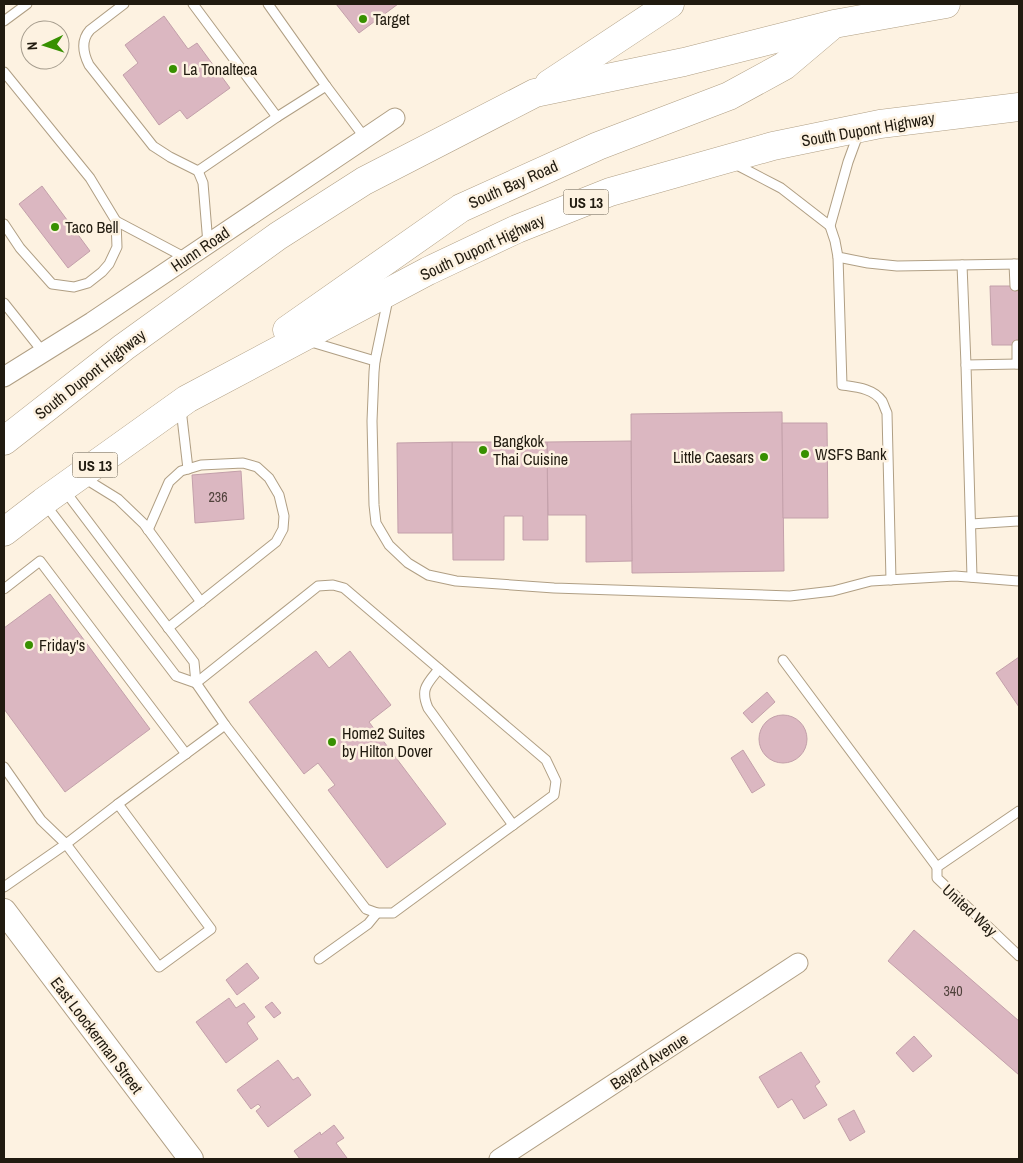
<svg xmlns="http://www.w3.org/2000/svg" width="1023" height="1163" viewBox="0 0 1023 1163" font-family="'Archivo Narrow',sans-serif">
<style>
.building{fill:#dbb7c1;stroke:#c3a0aa}
.lines{fill:none;stroke-linecap:round;stroke-linejoin:round}
.service-casing{stroke:#b09f84;stroke-width:11}
.minor-casing{stroke:#b09f84;stroke-width:21}
.tertiary-casing{stroke:#b09f84;stroke-width:26}
.trunk-casing{stroke:#b09f84;stroke-width:29}
.service{stroke:#fff;stroke-width:9}
.minor{stroke:#fff;stroke-width:19}
.tertiary{stroke:#fff;stroke-width:24}
.trunk{stroke:#fff;stroke-width:28}
.poi-dot{fill:#379000;stroke:#fdf2e1;stroke-width:2}
.labels{text-anchor:middle;dominant-baseline:central;stroke-width:5;stroke-linejoin:round;paint-order:stroke}
.number-label{font-size:14px;fill:#50423c}
.shield{fill:#fdf2e1;stroke:#635c4f;stroke-width:1}
.shield-label{font-size:15px;font-weight:bold;fill:#211b10}
.poi-label{font-size:16px;fill:#211b10;stroke:#fdf2e1;text-anchor:start}
.street-label{font-size:16px;fill:#211b10;stroke:#fdf2e1}
</style>
<rect width="100%" height="100%" fill="#fdf2e1"/>
<g class="building">
<path d="M336,4H398L359,33Z"/>
<path d="M164,16L188,49L197,43L230,88L187,119L180,110L159,125L123,75L138,63L125,45Z"/>
<path d="M42,186L90,251L68,268L19,204Z"/>
<path d="M990,286H1019V345H992Z"/>
<path d="M782,412L784,571L632,573L631,414Z"/>
<path d="M782,423H827L828,518H783Z"/>
<path d="M631,441L632,561L586,562V515H548L547,442Z"/>
<path d="M452,442H547L548,540H523V516H504V560H453Z"/>
<path d="M452,442V533H398L397,443Z"/>
<path d="M241,471L244,519L195,523L192,475Z"/>
<path d="M50,594L150,729L65,792L4,709V628Z"/>
<path d="M316,651L329,668L350,651L391,705L369,722L446,824L387,868L328,790L335,785L318,763L304,774L249,702Z"/>
<path d="M1019,657V707L996,673Z"/>
<path d="M767,692L775,702L752,723L743,713Z"/>
<circle cx="783" cy="739" r="24"/>
<path d="M743,750L765,785L752,793L731,758Z"/>
<path d="M914,930L1019,1021V1075L888,961Z"/>
<path d="M247,963L259,978L237,995L226,980Z"/>
<path d="M229,998L236,1008L244,1003L255,1017L247,1023L258,1039L226,1063L196,1022Z"/>
<path d="M272,1002L281,1013L274,1018L265,1007Z"/>
<path d="M914,1036L932,1056L913,1072L896,1053Z"/>
<path d="M801,1052L820,1082L815,1086L827,1105L804,1119L792,1099L778,1108L759,1077Z"/>
<path d="M278,1060L293,1080L298,1077L311,1095L268,1127L256,1111L261,1107L258,1104L251,1109L237,1090Z"/>
<path d="M854,1110L865,1132L850,1141L838,1119Z"/>
<path d="M334,1125L344,1138L336,1143L347,1158L346,1159H300L294,1151L320,1132L321,1135Z"/>
</g>
<g class="lines">
<defs>
<g id="service">
<path d="M124,4L90,30C81,40 83,53 89,65L153,146L170,157L198,171L277,117L326,86L268,4"/>
<path d="M193,4L277,117"/>
<path d="M4,21L27,4"/>
<path d="M4,72L90,178L116,221L117,247L109,264L102,272L88,283L74,287L52,284L20,248L4,224"/>
<path d="M326,86L365,138"/>
<path d="M735,164L781,188L830,226L848,162L859,132"/>
<path d="M198,171L203,183L208,244"/>
<path d="M116,221L186,258"/>
<path d="M830,226L835,241L838,257L868,263L897,266L1019,264"/>
<path d="M838,257L842,385C855,387 873,388 882,401C884,405 885,409 887,413L891,580"/>
<path d="M1014,264L1015,286"/>
<path d="M962,265L966,365"/>
<path d="M388,299L375,361L374,372L372,421L374,505L376,523L389,545L408,563L428,575L456,581L554,588L790,596L833,591L871,581L955,576L1019,581"/>
<path d="M4,303L43,352"/>
<path d="M308,341L375,361"/>
<path d="M1017,345V364"/>
<path d="M181,409L188,469"/>
<path d="M84,478L118,499L144,524L201,602"/>
<path d="M65,491L194,662L196,683L225,725"/>
<path d="M45,504L176,676L196,683"/>
<path d="M971,524L1019,521"/>
<path d="M148,530L169,482L181,471L201,465L243,463L257,467L269,478L279,495L284,516L283,529L276,542L168,628"/>
<path d="M972,577L966,365L1019,364"/>
<path d="M4,589L40,561L186,754"/>
<path d="M783,660L937,867"/>
<path d="M439,669C427,684 420,689 428,708L513,825"/>
<path d="M4,767L41,820L66,844L118,804"/>
<path d="M1019,811L937,867V878L1019,956"/>
<path d="M4,887L66,844L159,967L211,929L118,804L225,725L366,909L377,913H393L554,795L556,781L546,760L344,588L333,585L318,586L196,683"/>
<path d="M319,959L368,924L377,913"/>
</g>
<g id="minor">
<path d="M4,377L92,322L395,118"/>
<path d="M499,1159L798,963"/>
</g>
<path id="tertiary" d="M4,911L191,1159"/>
<g id="trunk">
<path d="M549,84L670,4"/>
<path d="M287,330L461,208L598,146L729,96L784,66L829,28"/>
<path d="M4,441L124,347L278,236L364,181L535,93L684,62L834,24L946,4"/>
<path d="M4,532L43,502L187,399L428,271L517,229L610,192L773,146L880,124L1019,107"/>
</g>
</defs>
<use href="#service" class="service-casing"/>
<use href="#minor" class="minor-casing"/>
<use href="#tertiary" class="tertiary-casing"/>
<use href="#trunk" class="trunk-casing"/>
<use href="#service" class="service"/>
<use href="#minor" class="minor"/>
<use href="#tertiary" class="tertiary"/>
<use href="#trunk" class="trunk"/>
</g>
<g class="poi-dot">
<circle cx="363" cy="19" r="5"/>
<circle cx="173" cy="69" r="5"/>
<circle cx="55" cy="227" r="5"/>
<circle cx="483" cy="450" r="5"/>
<circle cx="805" cy="454" r="5"/>
<circle cx="764" cy="457" r="5"/>
<circle cx="29" cy="645" r="5"/>
<circle cx="332" cy="742" r="5"/>
</g>
<g class="labels">
<g class="number-label">
<text x="218" y="497">236</text>
<text x="953" y="991">340</text>
</g>
<g class="shield">
<rect x="563.5" y="189.5" width="45" height="25" rx="4"/>
<rect x="72.5" y="452.5" width="45" height="25" rx="4"/>
</g>
<g class="shield-label">
<text x="586" y="202">US 13</text>
<text x="95" y="465">US 13</text>
</g>
<g class="poi-label">
<text x="373" y="19">Target</text>
<text x="183" y="69">La Tonalteca</text>
<text x="65" y="227">Taco Bell</text>
<text x="493" y="441">Bangkok<tspan x="493" dy="18">Thai Cuisine</tspan></text>
<text x="815" y="454">WSFS Bank</text>
<text x="754" y="457" text-anchor="end">Little Caesars</text>
<text x="39" y="645">Friday's</text>
<text x="342" y="733">Home2 Suites<tspan x="342" dy="18">by Hilton Dover</tspan></text>
</g>
<g class="street-label">
<text transform="translate(868 129) rotate(-10)">South Dupont Highway</text>
<text transform="translate(513 184) rotate(-24)">South Bay Road</text>
<text transform="translate(482 247) rotate(-25)">South Dupont Highway</text>
<text transform="translate(200 249) rotate(-34)">Hunn Road</text>
<text transform="translate(90 374) rotate(-38)">South Dupont Highway</text>
<text transform="translate(970 910) rotate(43)">United Way</text>
<text transform="translate(97 1035) rotate(53)">East Loockerman Street</text>
<text transform="translate(649 1061) rotate(-33)">Bayard Avenue</text>
</g>
</g>
<rect width="1023" height="1163" fill="none" stroke="#211b10" stroke-width="10"/>
<g transform="translate(45 45) rotate(266)"><circle r="24" fill="#fdf2e1" stroke="#a59c8d"/>
<path d="M0-4L9 19L0 12L-9 19Z" fill="#379000"/>
<text y="-8" font-size="14" font-weight="bold" text-anchor="middle" fill="#211b10">N</text>
</g>
</svg>
